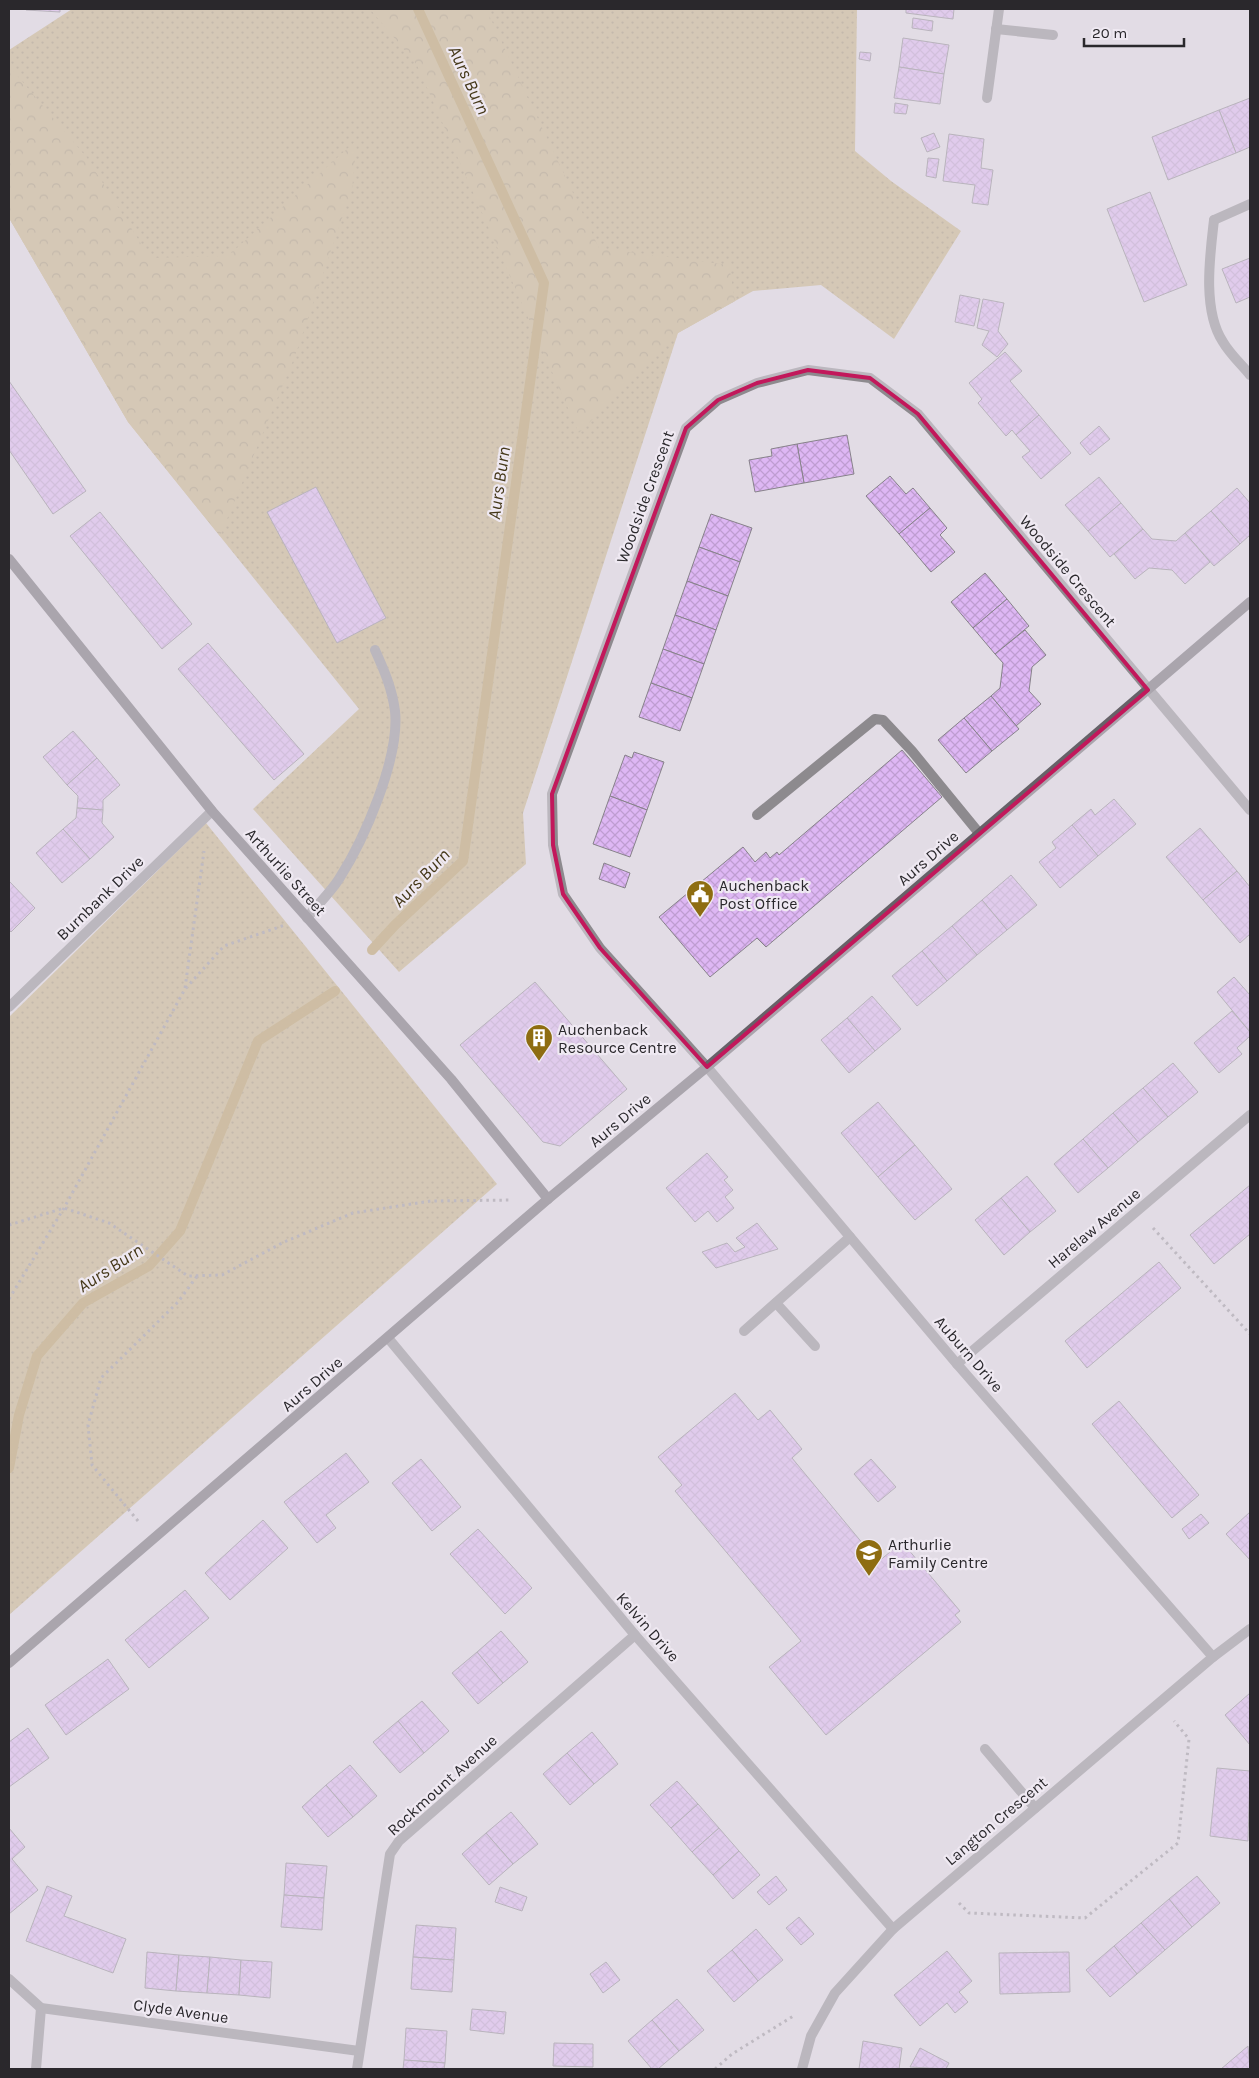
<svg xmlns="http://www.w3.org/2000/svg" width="1259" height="2078" viewBox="0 0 1259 2078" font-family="Karla,sans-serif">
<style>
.grass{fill:url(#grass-dots)}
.forest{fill:url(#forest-crowns)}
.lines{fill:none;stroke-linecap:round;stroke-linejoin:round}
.stream{stroke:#b59854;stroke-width:10}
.building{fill:url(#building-cross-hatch);stroke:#87828a}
.path{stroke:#959097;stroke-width:3;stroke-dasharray:2.5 4;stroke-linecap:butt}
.lane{stroke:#8d8a8e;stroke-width:10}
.street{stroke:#8d8a8e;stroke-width:10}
.secondary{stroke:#666268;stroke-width:10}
.marked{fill:none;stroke:#c2185b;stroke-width:4;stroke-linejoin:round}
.labels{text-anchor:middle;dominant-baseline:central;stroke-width:4.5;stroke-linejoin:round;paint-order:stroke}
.street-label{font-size:16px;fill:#2a282c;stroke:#efe9f2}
.poi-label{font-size:16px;fill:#2a282c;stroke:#efe9f2;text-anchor:start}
.water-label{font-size:18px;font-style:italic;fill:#453819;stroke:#efe9f2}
</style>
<defs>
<pattern id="grass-dots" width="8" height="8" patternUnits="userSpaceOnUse" patternTransform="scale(1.25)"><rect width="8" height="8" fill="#c6b07d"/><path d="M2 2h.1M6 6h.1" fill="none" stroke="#a18f67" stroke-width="1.8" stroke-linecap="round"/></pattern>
<pattern id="forest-crowns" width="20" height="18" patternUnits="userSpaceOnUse" patternTransform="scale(1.25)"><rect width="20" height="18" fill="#c6b07d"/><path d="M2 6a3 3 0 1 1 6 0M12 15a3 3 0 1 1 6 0" fill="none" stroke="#a18f67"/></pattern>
<pattern id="building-cross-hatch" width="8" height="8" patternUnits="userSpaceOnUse" patternTransform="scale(1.25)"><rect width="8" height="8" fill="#deb7f4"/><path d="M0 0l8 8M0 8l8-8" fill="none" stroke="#bf9dd1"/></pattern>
</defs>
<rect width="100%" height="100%" fill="#e2dce5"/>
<g class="grass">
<path d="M72,9H857L855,151L891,181L961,231L894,339L821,285L753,291L678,333L523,813L526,864L399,972L253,809L359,709L128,422L9,218V50Z"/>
<path d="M206,823L497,1184L9,1615V1017Z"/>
</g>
<g class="forest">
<path d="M370,9H486L599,248L729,265L735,301L678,333L579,433L417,65Z"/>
<path d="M9,66L87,158L150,258L228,256L357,140L352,189L295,356L220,536L128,422L9,218Z"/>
</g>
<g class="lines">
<g class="stream">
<path d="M372,950L395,925L463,861L544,283L418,9"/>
<path d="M9,1468L19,1415L37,1356L83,1303L149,1266L180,1231L258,1041L335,991"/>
</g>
</g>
<g class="building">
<path d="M26,9H60V12L26,10Z"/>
<path d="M906,9H954L953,19L906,13Z"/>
<path d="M913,18L933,21L932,31L912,28Z"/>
<path d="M903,38L949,45L944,74L899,67Z"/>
<path d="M860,52L871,53L870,61L859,59Z"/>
<path d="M899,67L944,74L940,104L894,98Z"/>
<path d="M1250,98V147L1236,153L1219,110Z"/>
<path d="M895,103L908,105L906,114L894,113Z"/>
<path d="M1219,110L1236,153L1168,180L1152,137Z"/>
<path d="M934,133L940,147L927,152L921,138Z"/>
<path d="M949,134L984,139L981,168L993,170L988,205L972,203L975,185L943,181Z"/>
<path d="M928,158L939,159L936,178L926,176Z"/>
<path d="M1150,192L1187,285L1144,302L1107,209Z"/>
<path d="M1250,258V297L1236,303L1222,269Z"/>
<path d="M960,295L980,299L974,326L955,322Z"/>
<path d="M983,299L1004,303L998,331L1008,344L997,357L982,345L989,331L977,328Z"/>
<path d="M1005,352L1022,371L1010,381L1039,415L1016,435L1012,430L1006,436L978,403L982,399L969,383Z"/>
<path d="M9,381L86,491L53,514L9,450Z"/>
<path d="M1039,415L1071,453L1041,479L1022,457L1030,451L1016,435Z"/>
<path d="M1099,426L1110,439L1090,455L1080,443Z"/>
<path d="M847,435L854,474L804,483L797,444Z"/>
<path d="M797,444L804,483L755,492L749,460L772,456L771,449Z"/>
<path d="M890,476L906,494L913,488L930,508L899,534L866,496Z"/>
<path d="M1099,477L1121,503L1088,531L1065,505Z"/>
<path d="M316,487L386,618L337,643L267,512Z"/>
<path d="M1237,488L1250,503V535L1240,544L1211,511Z"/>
<path d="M1121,503L1143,529L1110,557L1088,531Z"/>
<path d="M930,508L947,528L940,535L955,552L931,572L899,534Z"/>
<path d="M1211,511L1240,544L1214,566L1185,533Z"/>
<path d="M100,512L192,624L162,649L70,536Z"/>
<path d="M711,514L752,528L740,562L699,547Z"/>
<path d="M1143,529L1152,539L1176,541L1185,533L1210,562L1185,584L1172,570L1149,568L1135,579L1114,554Z"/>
<path d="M699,547L740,562L728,596L687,581Z"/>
<path d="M985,573L1007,599L973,628L951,602Z"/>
<path d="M687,581L728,596L716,630L675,615Z"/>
<path d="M1007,599L1029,626L995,654L973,628Z"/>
<path d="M675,615L716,630L704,664L663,649Z"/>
<path d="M1025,630L1046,655L1032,667L1029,691L1041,704L1016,726L991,696L1000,688L1003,663L995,654Z"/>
<path d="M208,643L304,754L274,780L178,669Z"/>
<path d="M663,649L704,664L692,698L651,683Z"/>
<path d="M651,683L692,698L680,731L639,717Z"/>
<path d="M991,696L1019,729L992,751L964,718Z"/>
<path d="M964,718L992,751L966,773L938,740Z"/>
<path d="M73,731L97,758L67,785L43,757Z"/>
<path d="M902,750L942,797L766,947L757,938L710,977L659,917L743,847L755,862L766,852L770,858L777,852L779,855Z"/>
<path d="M634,752L664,762L647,810L610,796L625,755L632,758Z"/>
<path d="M97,758L120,785L103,800V810L77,808L78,796L67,785Z"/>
<path d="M610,796L647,810L630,857L593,844Z"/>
<path d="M1114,799L1136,824L1098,856L1072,825L1091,809L1095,815Z"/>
<path d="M77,808L103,810L102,823L114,837L90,859L63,829L76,818Z"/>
<path d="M1072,825L1098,856L1060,888L1039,862L1056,848L1052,842Z"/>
<path d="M1200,828L1237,871L1203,900L1166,857Z"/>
<path d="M63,829L90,859L62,883L36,853Z"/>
<path d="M604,863L630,873L625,888L599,879Z"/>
<path d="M1237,871L1250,887V934L1240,943L1203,900Z"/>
<path d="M1011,875L1037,905L1007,930L982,900Z"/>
<path d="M9,881L35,908L11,932L9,930Z"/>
<path d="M982,900L1007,930L977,955L952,926Z"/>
<path d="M952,926L977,955L947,981L922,951Z"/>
<path d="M922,951L947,981L917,1006L892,976Z"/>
<path d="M1234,977L1250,995V1032L1217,992Z"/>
<path d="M535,982L627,1089L560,1146L543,1142L460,1045Z"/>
<path d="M872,996L901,1029L875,1051L847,1018Z"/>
<path d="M1232,1011L1250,1032V1036L1237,1048L1242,1054L1219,1073L1194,1043Z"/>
<path d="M847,1018L875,1051L849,1073L821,1040Z"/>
<path d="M1173,1063L1198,1092L1168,1117L1143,1088Z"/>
<path d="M1143,1088L1168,1117L1138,1142L1113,1113Z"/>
<path d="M878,1102L915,1145L878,1177L841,1133Z"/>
<path d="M1113,1113L1138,1142L1108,1168L1083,1139Z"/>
<path d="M1083,1139L1108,1168L1078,1193L1054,1164Z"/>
<path d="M915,1145L952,1189L915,1220L878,1177Z"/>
<path d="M707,1153L728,1177L724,1180L733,1190L725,1197L734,1208L717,1222L708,1211L695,1222L666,1188Z"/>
<path d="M1027,1176L1056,1211L1030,1232L1001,1198Z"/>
<path d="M1250,1185V1234L1214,1264L1190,1235Z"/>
<path d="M1001,1198L1030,1232L1004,1255L975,1220Z"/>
<path d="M757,1223L778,1249L716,1268L702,1252L727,1243L735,1252L745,1247L736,1238Z"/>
<path d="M1159,1262L1181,1288L1087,1368L1065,1341Z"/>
<path d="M735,1393L758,1420L770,1410L802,1449L792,1458L878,1562L902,1542L960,1611L955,1615L961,1622L826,1735L769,1667L801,1641L675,1491L682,1485L658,1457Z"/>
<path d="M1119,1401L1199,1495L1172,1518L1092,1424Z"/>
<path d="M346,1453L369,1482L326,1515L336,1528L317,1543L284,1502Z"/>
<path d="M421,1459L461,1507L432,1531L392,1483Z"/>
<path d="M871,1459L896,1487L878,1502L854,1474Z"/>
<path d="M1250,1512V1560L1226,1534Z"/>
<path d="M1201,1514L1209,1523L1189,1539L1182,1529Z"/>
<path d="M263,1520L288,1548L230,1600L205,1573Z"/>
<path d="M478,1529L532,1588L505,1614L450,1554Z"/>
<path d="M185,1590L209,1618L149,1668L125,1640Z"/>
<path d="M501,1631L528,1662L503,1683L477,1652Z"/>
<path d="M477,1652L503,1683L478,1704L452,1673Z"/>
<path d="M108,1659L129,1689L66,1735L45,1705Z"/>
<path d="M1250,1693V1745L1225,1715Z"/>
<path d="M422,1701L449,1731L424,1753L398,1721Z"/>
<path d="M398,1721L424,1753L400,1773L373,1742Z"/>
<path d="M28,1728L49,1758L9,1787V1742Z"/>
<path d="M592,1732L618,1764L594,1784L567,1753Z"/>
<path d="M567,1753L594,1784L570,1805L543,1774Z"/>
<path d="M350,1765L377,1796L353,1817L326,1785Z"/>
<path d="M1217,1768L1250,1771L1248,1841L1210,1836Z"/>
<path d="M677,1781L698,1804L671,1828L650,1805Z"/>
<path d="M326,1785L353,1817L328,1837L302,1807Z"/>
<path d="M698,1804L719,1828L692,1852L671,1828Z"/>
<path d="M511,1812L538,1844L513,1864L486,1833Z"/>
<path d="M9,1828L25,1847L12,1859L38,1890L9,1914Z"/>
<path d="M719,1828L739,1851L713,1875L692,1852Z"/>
<path d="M486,1833L513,1864L489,1885L462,1854Z"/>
<path d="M739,1851L760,1875L733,1899L713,1875Z"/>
<path d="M286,1863L327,1866L324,1898L284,1895Z"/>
<path d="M776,1876L787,1890L769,1905L757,1892Z"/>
<path d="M1197,1876L1220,1903L1192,1927L1169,1899Z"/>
<path d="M47,1886L72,1896L64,1916L126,1939L113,1973L26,1941Z"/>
<path d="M500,1887L527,1897L522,1911L495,1902Z"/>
<path d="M284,1895L324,1898L322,1930L281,1927Z"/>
<path d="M1169,1899L1192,1927L1165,1950L1141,1923Z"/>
<path d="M799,1917L814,1934L801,1945L786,1928Z"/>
<path d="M1141,1923L1165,1950L1137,1974L1114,1946Z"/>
<path d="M416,1925L456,1928L454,1960L413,1957Z"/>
<path d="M756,1929L783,1960L758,1981L732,1950Z"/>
<path d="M1114,1946L1137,1974L1110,1997L1086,1970Z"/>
<path d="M732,1950L758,1981L734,2002L707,1971Z"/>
<path d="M947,1951L972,1981L959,1992L968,2002L955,2013L947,2003L920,2026L894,1995Z"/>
<path d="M147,1952L179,1955L176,1991L145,1988Z"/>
<path d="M1069,1952L1070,1992L1000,1994L999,1953Z"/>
<path d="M179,1955L210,1957L207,1993L176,1991Z"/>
<path d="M210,1957L241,1960L239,1995L207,1993Z"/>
<path d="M413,1957L454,1960L452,1992L411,1989Z"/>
<path d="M241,1960L272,1962L270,1998L239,1995Z"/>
<path d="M606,1962L620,1980L603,1993L590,1974Z"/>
<path d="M677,1999L704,2030L679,2051L652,2020Z"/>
<path d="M472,2009L506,2012L504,2034L470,2030Z"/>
<path d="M652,2020L679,2051L658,2069H652L628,2041Z"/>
<path d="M406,2028L447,2031L445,2063L404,2060Z"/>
<path d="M863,2041L902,2048L899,2069H859Z"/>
<path d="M554,2043L593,2044V2067L553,2066Z"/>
<path d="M1248,2046L1250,2069H1221Z"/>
<path d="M920,2048L949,2063L946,2069L910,2067Z"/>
<path d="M404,2060L445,2063L444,2069H403Z"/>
</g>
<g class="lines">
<g class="path">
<path d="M185,988L204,851"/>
<path d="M9,1225L64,1208L109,1223L188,1276L222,1275L284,1242L353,1213L431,1201L512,1200"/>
<path d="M1153,1228L1250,1334"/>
<path d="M9,1299L64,1208L185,989L224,946L285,925"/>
<path d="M138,1521L92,1465L88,1425L101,1378L178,1302L197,1276"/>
<path d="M959,1903L969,1913L1085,1918L1178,1843L1189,1739L1174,1721"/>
<path d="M715,2069L732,2054L795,2015"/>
</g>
<g class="lane">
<path d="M1214,220C1210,255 1202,310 1223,342C1230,354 1241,364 1250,375"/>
<path d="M757,815L875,719L883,720L912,751L979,833"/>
<path d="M307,918C317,905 330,893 339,879C364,840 400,758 395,711C392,688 384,670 375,650"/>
<path d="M776,1303L815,1346"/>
<path d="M744,1331L850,1237"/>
<path d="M985,1749L1035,1808"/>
</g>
<g class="street">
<path d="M996,29L1053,35"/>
<path d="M987,98L999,9"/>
<path d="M1214,220L1250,204"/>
<path d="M9,1007L212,811"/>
<path d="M388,1338L635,1635L893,1929"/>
<path d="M957,1364L1250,1115"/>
<path d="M1213,1657L957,1364L707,1067L600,948L563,894L553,845L552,794L686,428L718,400L757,383L808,370L870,378L918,414L1250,810"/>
<path d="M9,1979L41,2008L359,2051"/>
<path d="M36,2069L41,2008"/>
<path d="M357,2069L390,1854L399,1841L635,1635"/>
<path d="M802,2069L811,2036L835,1993L893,1929L1213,1657L1250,1629"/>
</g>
<g class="secondary">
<path d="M9,559L212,811L451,1079L548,1199"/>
<path d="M9,1663L548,1199L707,1067L1250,602"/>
</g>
</g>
<path d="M0 0H1259V2078H0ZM808,370L870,378L918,414L1148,690L707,1067L600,948L563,894L553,845L552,794L686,428L718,400L757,383Z" fill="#e2dce5" fill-opacity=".55" fill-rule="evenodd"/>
<path class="marked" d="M808,370L870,378L918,414L1148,690L707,1067L600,948L563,894L553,845L552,794L686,428L718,400L757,383Z"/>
<defs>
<symbol id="civic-pin" viewBox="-11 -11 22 30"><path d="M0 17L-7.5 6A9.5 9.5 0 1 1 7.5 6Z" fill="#8e6d11" stroke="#efe9f2"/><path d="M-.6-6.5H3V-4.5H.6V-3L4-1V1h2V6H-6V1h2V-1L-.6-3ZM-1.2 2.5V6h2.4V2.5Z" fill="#fff"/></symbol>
<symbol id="building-pin" viewBox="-11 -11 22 30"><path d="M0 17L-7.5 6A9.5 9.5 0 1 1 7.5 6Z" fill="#8e6d11" stroke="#efe9f2"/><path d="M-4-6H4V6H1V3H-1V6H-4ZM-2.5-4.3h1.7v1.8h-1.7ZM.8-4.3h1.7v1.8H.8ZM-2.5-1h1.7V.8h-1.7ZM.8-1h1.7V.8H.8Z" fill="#fff"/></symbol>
<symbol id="school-pin" viewBox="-11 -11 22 30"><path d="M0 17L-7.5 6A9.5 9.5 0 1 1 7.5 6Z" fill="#8e6d11" stroke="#efe9f2"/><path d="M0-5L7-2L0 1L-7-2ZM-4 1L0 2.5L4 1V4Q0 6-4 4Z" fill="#fff"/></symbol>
</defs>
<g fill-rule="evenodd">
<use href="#civic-pin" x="684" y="878" width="32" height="43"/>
<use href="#building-pin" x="523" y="1022" width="32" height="43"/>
<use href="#school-pin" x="853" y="1537" width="32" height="43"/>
</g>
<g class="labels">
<g class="street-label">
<text transform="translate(645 497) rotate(-70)">Woodside Crescent</text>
<text transform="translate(1068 571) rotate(50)">Woodside Crescent</text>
<text transform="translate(928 858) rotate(-41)">Aurs Drive</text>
<text transform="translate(286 872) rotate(48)">Arthurlie Street</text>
<text transform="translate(100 898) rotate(-44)">Burnbank Drive</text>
<text transform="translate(620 1120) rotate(-40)">Aurs Drive</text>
<text transform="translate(1094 1228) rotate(-40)">Harelaw Avenue</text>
<text transform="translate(969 1354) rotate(49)">Auburn Drive</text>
<text transform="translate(312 1384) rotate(-41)">Aurs Drive</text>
<text transform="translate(648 1627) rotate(49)">Kelvin Drive</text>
<text transform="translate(442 1785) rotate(-42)">Rockmount Avenue</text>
<text transform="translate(996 1821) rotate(-40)">Langton Crescent</text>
<text transform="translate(181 2011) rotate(8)">Clyde Avenue</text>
</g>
<g class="poi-label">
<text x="719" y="885">Auchenback<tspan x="719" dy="18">Post Office</tspan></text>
<text x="558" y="1029">Auchenback<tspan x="558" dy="18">Resource Centre</tspan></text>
<text x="888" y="1544">Arthurlie<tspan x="888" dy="18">Family Centre</tspan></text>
</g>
<g class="water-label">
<text transform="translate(469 80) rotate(65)">Aurs Burn</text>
<text transform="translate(499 483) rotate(-82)">Aurs Burn</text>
<text transform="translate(421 878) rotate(-46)">Aurs Burn</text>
<text transform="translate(110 1268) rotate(-33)">Aurs Burn</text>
</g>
</g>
<rect width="1259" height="2078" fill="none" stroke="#2a282c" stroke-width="20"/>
<path d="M1084 38v8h100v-8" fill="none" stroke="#2a282c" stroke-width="2.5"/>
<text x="1092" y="38" font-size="15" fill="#2a282c" stroke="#efe9f2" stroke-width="4" paint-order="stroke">20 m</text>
</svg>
